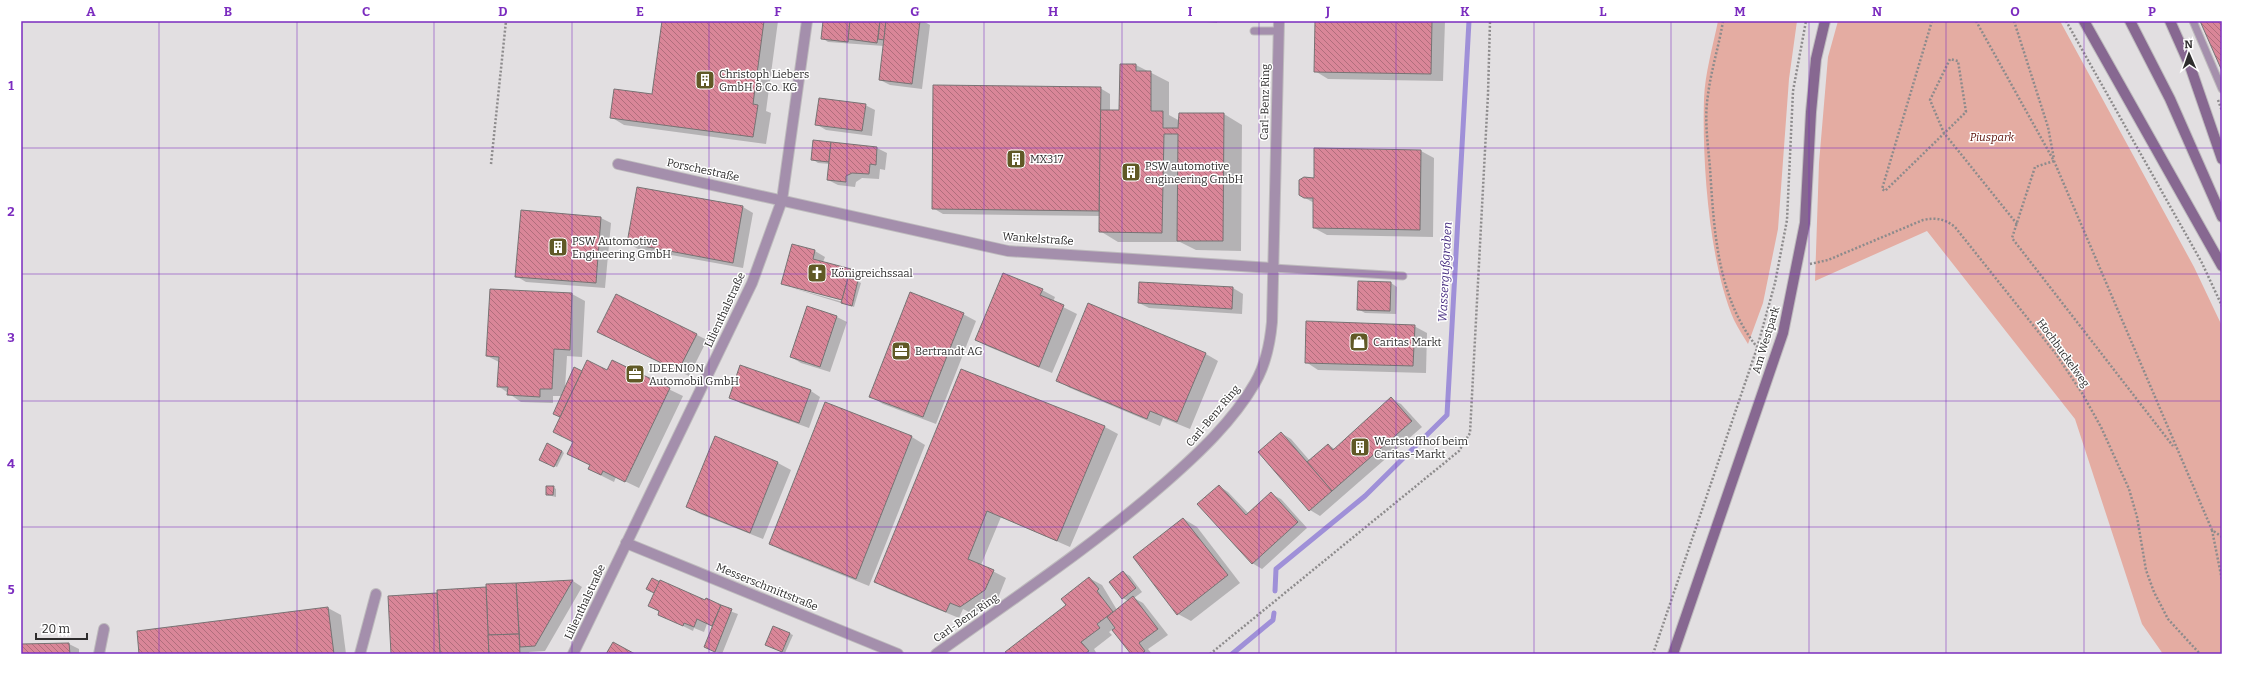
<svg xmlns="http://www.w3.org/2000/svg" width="2243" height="675" viewBox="0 0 2243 675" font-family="Bitter,serif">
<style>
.park{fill:#e4aca2}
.shadow{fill:#0003}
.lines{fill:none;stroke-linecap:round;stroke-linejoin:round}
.stream{stroke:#9f90d8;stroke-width:5}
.building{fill:url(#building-back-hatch);stroke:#777374}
.service-casing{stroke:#bebbbd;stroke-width:9}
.minor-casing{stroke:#bebbbd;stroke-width:12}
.secondary-casing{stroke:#bebbbd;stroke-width:12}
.path{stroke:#8d8b8c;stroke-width:2.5;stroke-dasharray:2 2;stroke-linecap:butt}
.service{stroke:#a48fac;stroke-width:7}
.minor{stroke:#a48fac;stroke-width:10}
.secondary{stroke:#876891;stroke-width:10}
.grid{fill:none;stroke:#7b2cbf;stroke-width:1;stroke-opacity:0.55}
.labels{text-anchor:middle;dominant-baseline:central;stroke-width:3;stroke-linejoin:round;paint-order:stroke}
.poi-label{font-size:11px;fill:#2e2d2d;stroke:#fff;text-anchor:start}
.street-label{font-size:11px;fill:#2e2d2d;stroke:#fff}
.park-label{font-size:11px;font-style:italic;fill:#5b1009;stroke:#fff}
.water-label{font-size:12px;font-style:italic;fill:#472d81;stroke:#fff}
.neatline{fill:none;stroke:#7b2cbf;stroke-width:1.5}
.grid-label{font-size:13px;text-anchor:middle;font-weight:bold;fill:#7b2cbf}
</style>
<defs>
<pattern id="building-back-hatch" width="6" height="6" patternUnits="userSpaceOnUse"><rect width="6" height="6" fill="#d98698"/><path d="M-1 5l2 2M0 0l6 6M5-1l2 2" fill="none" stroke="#b06e7c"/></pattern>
</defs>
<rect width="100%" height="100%" fill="#e2dfe1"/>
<g class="park">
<path d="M1718,21H1797L1789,79L1778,229L1763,303L1748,344C1743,336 1738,328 1734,320C1709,263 1702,161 1704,99C1705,73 1713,46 1718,21Z"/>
<path d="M1838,21H2060L2194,267L2222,326V654H2163L2142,624L2075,419L1927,231L1815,281L1819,163L1828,57Z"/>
</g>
<g class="shadow">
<path d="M663,21H778L766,111L771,113L766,144L624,125L611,117L653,95Z"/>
<path d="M824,21H923L930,25L922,89L890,85L880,80L884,46L828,42L822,38Z"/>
<path d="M1196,21H1217V23Z"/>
<path d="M1316,21H1445L1443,81L1328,79L1315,71Z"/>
<path d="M1136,65L1169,82V115L1180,121L1224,114L1242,125L1241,251L1196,250L1180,242H1118L1100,231V216L943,214L933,208L1100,88L1110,94V111H1120Z"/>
<path d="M865,105L875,110L872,136L826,130L816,124Z"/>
<path d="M814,141L877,148L887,153L885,170L880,169L879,179L862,178L856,182L855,187L838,185L828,180L830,164L818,163L812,159Z"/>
<path d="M1421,151L1434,158L1433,237L1327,235L1314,228V203L1300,195L1315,179Z"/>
<path d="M638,188L743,207L753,213L743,268L638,249L628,243Z"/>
<path d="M601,218L611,223L605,288L526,282L516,276Z"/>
<path d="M793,245L815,251L825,257L823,262L850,270L860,276L859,282L861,283L854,307L789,287L843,302V299L783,283Z"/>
<path d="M1140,283L1233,288L1243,294L1242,314L1149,308L1139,303Z"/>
<path d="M1391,283L1397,287L1396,314L1365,313L1358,309Z"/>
<path d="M491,290L572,294L585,301L582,357L567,356L565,388L583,372L608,371L612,362L683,396L639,488L616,477L614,482L602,476L589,469L591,466L568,454L574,442L554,432L561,418L554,414L562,396H553V403L521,402L498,386L499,362L487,356Z"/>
<path d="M1042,290L1055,297L1053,302L1077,314L1052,373L989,347L976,340Z"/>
<path d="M617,295L707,340L689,376L609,337Z"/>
<path d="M808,307L837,317L847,322L830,372L801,363L791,357Z"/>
<path d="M963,314L976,321L936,424L883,404L870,396Z"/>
<path d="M1414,326L1427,333L1426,373L1318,370L1306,362Z"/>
<path d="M1206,354L1218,361L1190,429L1163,418L1160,426L1070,388L1057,380Z"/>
<path d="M741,366L811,391L820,397L809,428L740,403L730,397Z"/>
<path d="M961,371L1105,427L1118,434L1070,547L1001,517L981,565L1006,578L998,598L973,614L963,609L959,618L888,589L875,582Z"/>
<path d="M1391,399L1401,404L1422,427L1320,516L1310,510L1260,452L1281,433L1291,439L1310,461L1328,445L1335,449Z"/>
<path d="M826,403L912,437L925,445L869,586L783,551L770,544Z"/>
<path d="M715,438L778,463L791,470L763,539L700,514L687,507Z"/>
<path d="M562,451L564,453L557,467L544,461Z"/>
<path d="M1219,486L1228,492L1249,514L1271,494L1281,499L1307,528L1262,569L1252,563Z"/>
<path d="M553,487L556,489V497L547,495Z"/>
<path d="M1184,519L1197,527L1240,583L1191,621L1178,614Z"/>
<path d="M1123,572L1130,576L1142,592L1134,598L1143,603L1168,635L1148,649L1152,654H1133L1113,629L1109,632L1112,635L1094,649L1097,654H1008L1067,605L1089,578L1102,585L1117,610L1128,601L1123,598Z"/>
<path d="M573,581L582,587L545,651L529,652V654H392L389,597L487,589V585Z"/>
<path d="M705,602L738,614L722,654L711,650L713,627L707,624L704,632L694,628L693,631L659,614L660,612L650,606Z"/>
<path d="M328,608L341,615L346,654H140Z"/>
<path d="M774,627L793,635L785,653L769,646Z"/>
<path d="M69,644L79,649V654H21V645Z"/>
</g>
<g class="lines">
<g class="stream">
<path d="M1275,591L1276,569L1365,496L1447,415L1469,21"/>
<path d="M1232,654L1273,620L1274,613"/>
</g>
</g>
<g class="building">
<path d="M662,21H764L753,104L758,105L753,137L610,118L614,89L652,94Z"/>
<path d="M823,21H850L848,42L821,39Z"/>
<path d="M850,21H880L877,43L848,39Z"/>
<path d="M880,21H886L884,40L878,39Z"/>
<path d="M886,21H920L912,84L879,80Z"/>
<path d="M1315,21H1432L1431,74L1314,72Z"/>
<path d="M2200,21H2222V71Z"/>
<path d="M1120,64H1136V71H1151V111H1163V128H1178L1179,113H1224L1223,241H1177L1178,134H1164L1162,233L1099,232L1100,110H1119Z"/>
<path d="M933,85L1101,87L1099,211L932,209Z"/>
<path d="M819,98L866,104L862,131L815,125Z"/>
<path d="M813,140L831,142L829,162L811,160Z"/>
<path d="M831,142L877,147L876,165L870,164L869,174L852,173L846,176V182L827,180Z"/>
<path d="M1314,148L1421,150L1420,230L1313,228V198H1304L1299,195V180L1304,177L1314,178Z"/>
<path d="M637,187L743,206L733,263L627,243Z"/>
<path d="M521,210L601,217L596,283L515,277Z"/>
<path d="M792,244L815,250L813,259L851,269L842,300L781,284Z"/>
<path d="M1003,273L1043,289L1040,295L1064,305L1039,367L975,340Z"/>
<path d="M848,278L858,280L852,306L841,303Z"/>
<path d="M1358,281L1391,282L1390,311L1357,310Z"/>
<path d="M1139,282L1233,287L1232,309L1138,303Z"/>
<path d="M490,289L572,293L570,350L554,349L552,389H540V397L507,395L508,387H497L499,357L486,356Z"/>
<path d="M910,292L964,313L923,417L869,397Z"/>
<path d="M616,294L697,334L678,371L597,332Z"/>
<path d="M1088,303L1206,353L1177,422L1150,411L1147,419L1056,381Z"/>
<path d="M807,306L837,316L820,367L790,357Z"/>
<path d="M1306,321L1415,325L1413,366L1305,363Z"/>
<path d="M587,360L607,370L612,360L670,388L625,482L603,471L601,475L588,469L590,465L567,454L573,442L553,432Z"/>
<path d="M740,365L811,390L799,423L729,398Z"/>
<path d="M574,367L582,371L560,417L553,414Z"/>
<path d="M961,369L1105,426L1057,541L987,511L968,559L994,570L985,590L960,607L950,603L946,612L874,582Z"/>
<path d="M1391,397L1412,421L1332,491L1307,462L1328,444L1333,450Z"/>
<path d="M825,402L912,436L856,579L769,544Z"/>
<path d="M1281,432L1332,491L1309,511L1258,452Z"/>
<path d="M715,436L778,462L750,533L686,507Z"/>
<path d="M547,443L562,451L554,467L539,460Z"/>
<path d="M1219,485L1246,515L1271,492L1298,522L1252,564L1197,504Z"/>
<path d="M546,486H554L553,495H546Z"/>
<path d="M1183,518L1228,575L1177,615L1133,557Z"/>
<path d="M1123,571L1136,588L1122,599L1109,582Z"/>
<path d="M1089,577L1099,589L1097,591L1113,612L1097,624L1100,628L1081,642L1089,651L1084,654H1007L1005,652L1066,605L1061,599Z"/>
<path d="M652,578L660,582L654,593L646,589Z"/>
<path d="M573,580L535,646L520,647L516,583Z"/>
<path d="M660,580L705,600L706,598L721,605L712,626L697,619L694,627L684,623L683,626L658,615L659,611L648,606Z"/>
<path d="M516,583L519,634L488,635L486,584Z"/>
<path d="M486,587L489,654H440L437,590Z"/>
<path d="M437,593L440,654H391L388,596Z"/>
<path d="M1133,596L1158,629L1139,643L1145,651L1142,654H1131L1112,630L1115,628L1107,617Z"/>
<path d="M721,605L732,609L715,652L704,647Z"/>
<path d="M328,607L334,654H139L137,631Z"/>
<path d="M773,626L790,633L782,652L765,645Z"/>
<path d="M519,634L520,654H489L488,635Z"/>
<path d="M613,642L635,654H606Z"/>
<path d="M69,643L70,654H21V644Z"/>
</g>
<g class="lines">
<defs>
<g id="service">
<path d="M2193,21L2222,89"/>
<path d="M1254,31H1279"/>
<path d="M1273,268L1403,276"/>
</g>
<g id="minor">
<path d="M618,164L1008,251L1273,268"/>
<path d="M626,543L898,654"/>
<path d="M99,654L104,629"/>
<path d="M360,654L376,594"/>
<path d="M573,654L752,283L782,200L807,21"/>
<path d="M936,654C1014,598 1094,545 1166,482C1199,453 1233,421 1255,383C1266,364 1270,344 1272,322L1279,21"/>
</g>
<g id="secondary">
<path d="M2084,21L2222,266"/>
<path d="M2130,21L2170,99L2222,217"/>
<path d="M2170,21L2190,66L2222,159"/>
<path d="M1673,654L1783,333L1805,223L1811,112L1816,59L1825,21"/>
</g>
</defs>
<use href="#service" class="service-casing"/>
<use href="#minor" class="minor-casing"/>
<use href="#secondary" class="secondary-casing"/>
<g class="path">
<path d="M1723,21C1719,46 1711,70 1708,95C1704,119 1708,144 1710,168C1714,230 1717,297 1757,347"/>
<path d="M1932,21L1882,189L1885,191L1966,112L1958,61L1950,59L1930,100L1944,133L2017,224"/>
<path d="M1976,21L2054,161L2212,530L2222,537"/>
<path d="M2014,21L2048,127L2054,159"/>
<path d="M2066,21L2202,263L2222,306"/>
<path d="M2218,100L2222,111"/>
<path d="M2054,161L2035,167L2012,238L2173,446"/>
<path d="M491,164L506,21"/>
<path d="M1810,264L1828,260L1923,220C1936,217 1945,219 1955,227L2056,354L2082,393L2101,427L2129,489L2137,517L2146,570L2154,592L2168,619L2200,654"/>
<path d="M2212,530L2222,580"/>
<path d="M1210,654L1459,451L1470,433L1488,94L1490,21"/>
<path d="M1653,654L1757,348L1775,283L1787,220L1793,91L1806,21"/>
</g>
<use href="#service" class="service"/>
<use href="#minor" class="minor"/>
<use href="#secondary" class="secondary"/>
</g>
<path class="grid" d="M159,21V654M297,21V654M434,21V654M572,21V654M709,21V654M847,21V654M984,21V654M1122,21V654M1259,21V654M1396,21V654M1534,21V654M1671,21V654M1809,21V654M1946,21V654M2084,21V654M21,148H2222M21,274H2222M21,401H2222M21,527H2222"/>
<defs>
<symbol id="building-square" viewBox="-11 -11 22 22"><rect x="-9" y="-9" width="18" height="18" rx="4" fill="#605926" stroke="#fff"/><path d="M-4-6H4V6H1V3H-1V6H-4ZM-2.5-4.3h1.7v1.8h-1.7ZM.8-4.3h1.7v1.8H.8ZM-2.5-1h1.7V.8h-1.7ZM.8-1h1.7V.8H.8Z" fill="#fff"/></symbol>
<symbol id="church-square" viewBox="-11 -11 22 22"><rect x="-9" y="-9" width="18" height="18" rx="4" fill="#605926" stroke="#fff"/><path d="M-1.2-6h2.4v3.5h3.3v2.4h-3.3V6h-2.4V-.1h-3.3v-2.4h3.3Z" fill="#fff"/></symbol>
<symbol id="shop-square" viewBox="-11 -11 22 22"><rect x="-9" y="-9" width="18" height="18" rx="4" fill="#605926" stroke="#fff"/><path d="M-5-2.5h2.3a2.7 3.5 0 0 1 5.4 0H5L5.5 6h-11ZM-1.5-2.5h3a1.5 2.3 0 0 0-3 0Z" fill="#fff"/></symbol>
<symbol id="office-square" viewBox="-11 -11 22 22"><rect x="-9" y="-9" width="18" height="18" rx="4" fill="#605926" stroke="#fff"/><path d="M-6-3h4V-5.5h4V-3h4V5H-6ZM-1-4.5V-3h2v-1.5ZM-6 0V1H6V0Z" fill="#fff"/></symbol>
</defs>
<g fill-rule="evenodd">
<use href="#building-square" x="694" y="69" width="22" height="22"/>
<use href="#building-square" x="1005" y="148" width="22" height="22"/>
<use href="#building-square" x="1120" y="161" width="22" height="22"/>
<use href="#building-square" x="547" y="236" width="22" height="22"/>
<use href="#church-square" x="806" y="262" width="22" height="22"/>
<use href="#shop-square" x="1348" y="331" width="22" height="22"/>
<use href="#office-square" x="890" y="340" width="22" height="22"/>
<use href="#office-square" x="624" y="363" width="22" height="22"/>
<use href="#building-square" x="1349" y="436" width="22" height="22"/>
</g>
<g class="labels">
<g class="poi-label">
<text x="719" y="74">Christoph Liebers<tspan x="719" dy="13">GmbH &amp; Co. KG</tspan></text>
<text x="1030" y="159">MX317</text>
<text x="1145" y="166">PSW automotive<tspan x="1145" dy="13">engineering GmbH</tspan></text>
<text x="572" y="241">PSW Automotive<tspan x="572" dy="13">Engineering GmbH</tspan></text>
<text x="831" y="273">Königreichssaal</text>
<text x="1373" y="342">Caritas Markt</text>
<text x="915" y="351">Bertrandt AG</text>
<text x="649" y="368">IDEENION<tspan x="649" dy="13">Automobil GmbH</tspan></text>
<text x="1374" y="441">Wertstoffhof beim<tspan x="1374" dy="13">Caritas-Markt</tspan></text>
</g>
<g class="street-label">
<text transform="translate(1265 102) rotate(-89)">Carl-Benz Ring</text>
<text transform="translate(703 170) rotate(12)">Porschestraße</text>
<text transform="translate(1038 239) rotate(4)">Wankelstraße</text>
<text transform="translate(725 310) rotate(-65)">Lilienthalstraße</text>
<text transform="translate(1766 340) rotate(-73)">Am Westpark</text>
<text transform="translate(2063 353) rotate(54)">Hochbuckelweg</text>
<text transform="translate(1213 416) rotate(-50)">Carl-Benz Ring</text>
<text transform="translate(767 587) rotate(22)">Messerschmittstraße</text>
<text transform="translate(585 602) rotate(-65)">Lilienthalstraße</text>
<text transform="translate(966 618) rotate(-35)">Carl-Benz Ring</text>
</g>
<g class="park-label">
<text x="1992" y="137">Piuspark</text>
</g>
<g class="water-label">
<text transform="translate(1445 272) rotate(-87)">Wassergußgraben</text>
</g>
</g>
<rect width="2243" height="675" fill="none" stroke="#ffffff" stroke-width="44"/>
<g transform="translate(2189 54) rotate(358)" stroke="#ffffff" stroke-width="3" paint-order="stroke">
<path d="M0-3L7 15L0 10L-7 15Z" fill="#2e2d2d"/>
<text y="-6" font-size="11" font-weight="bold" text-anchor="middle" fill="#2e2d2d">N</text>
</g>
<path d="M36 633v6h51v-6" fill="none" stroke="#2e2d2d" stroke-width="2"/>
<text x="42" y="633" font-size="12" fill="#2e2d2d" stroke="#ffffff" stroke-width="3" paint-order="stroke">20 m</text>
<rect x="22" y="22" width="2199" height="631" class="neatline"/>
<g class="grid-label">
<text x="91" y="16">A</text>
<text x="228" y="16">B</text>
<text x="366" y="16">C</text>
<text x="503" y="16">D</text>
<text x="640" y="16">E</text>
<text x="778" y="16">F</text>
<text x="915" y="16">G</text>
<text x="1053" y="16">H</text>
<text x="1190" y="16">I</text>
<text x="1328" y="16">J</text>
<text x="1465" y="16">K</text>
<text x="1603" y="16">L</text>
<text x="1740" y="16">M</text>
<text x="1877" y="16">N</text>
<text x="2015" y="16">O</text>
<text x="2152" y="16">P</text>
<text x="11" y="90">1</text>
<text x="11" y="216">2</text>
<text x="11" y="342">3</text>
<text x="11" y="468">4</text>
<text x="11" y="594">5</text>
</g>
</svg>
